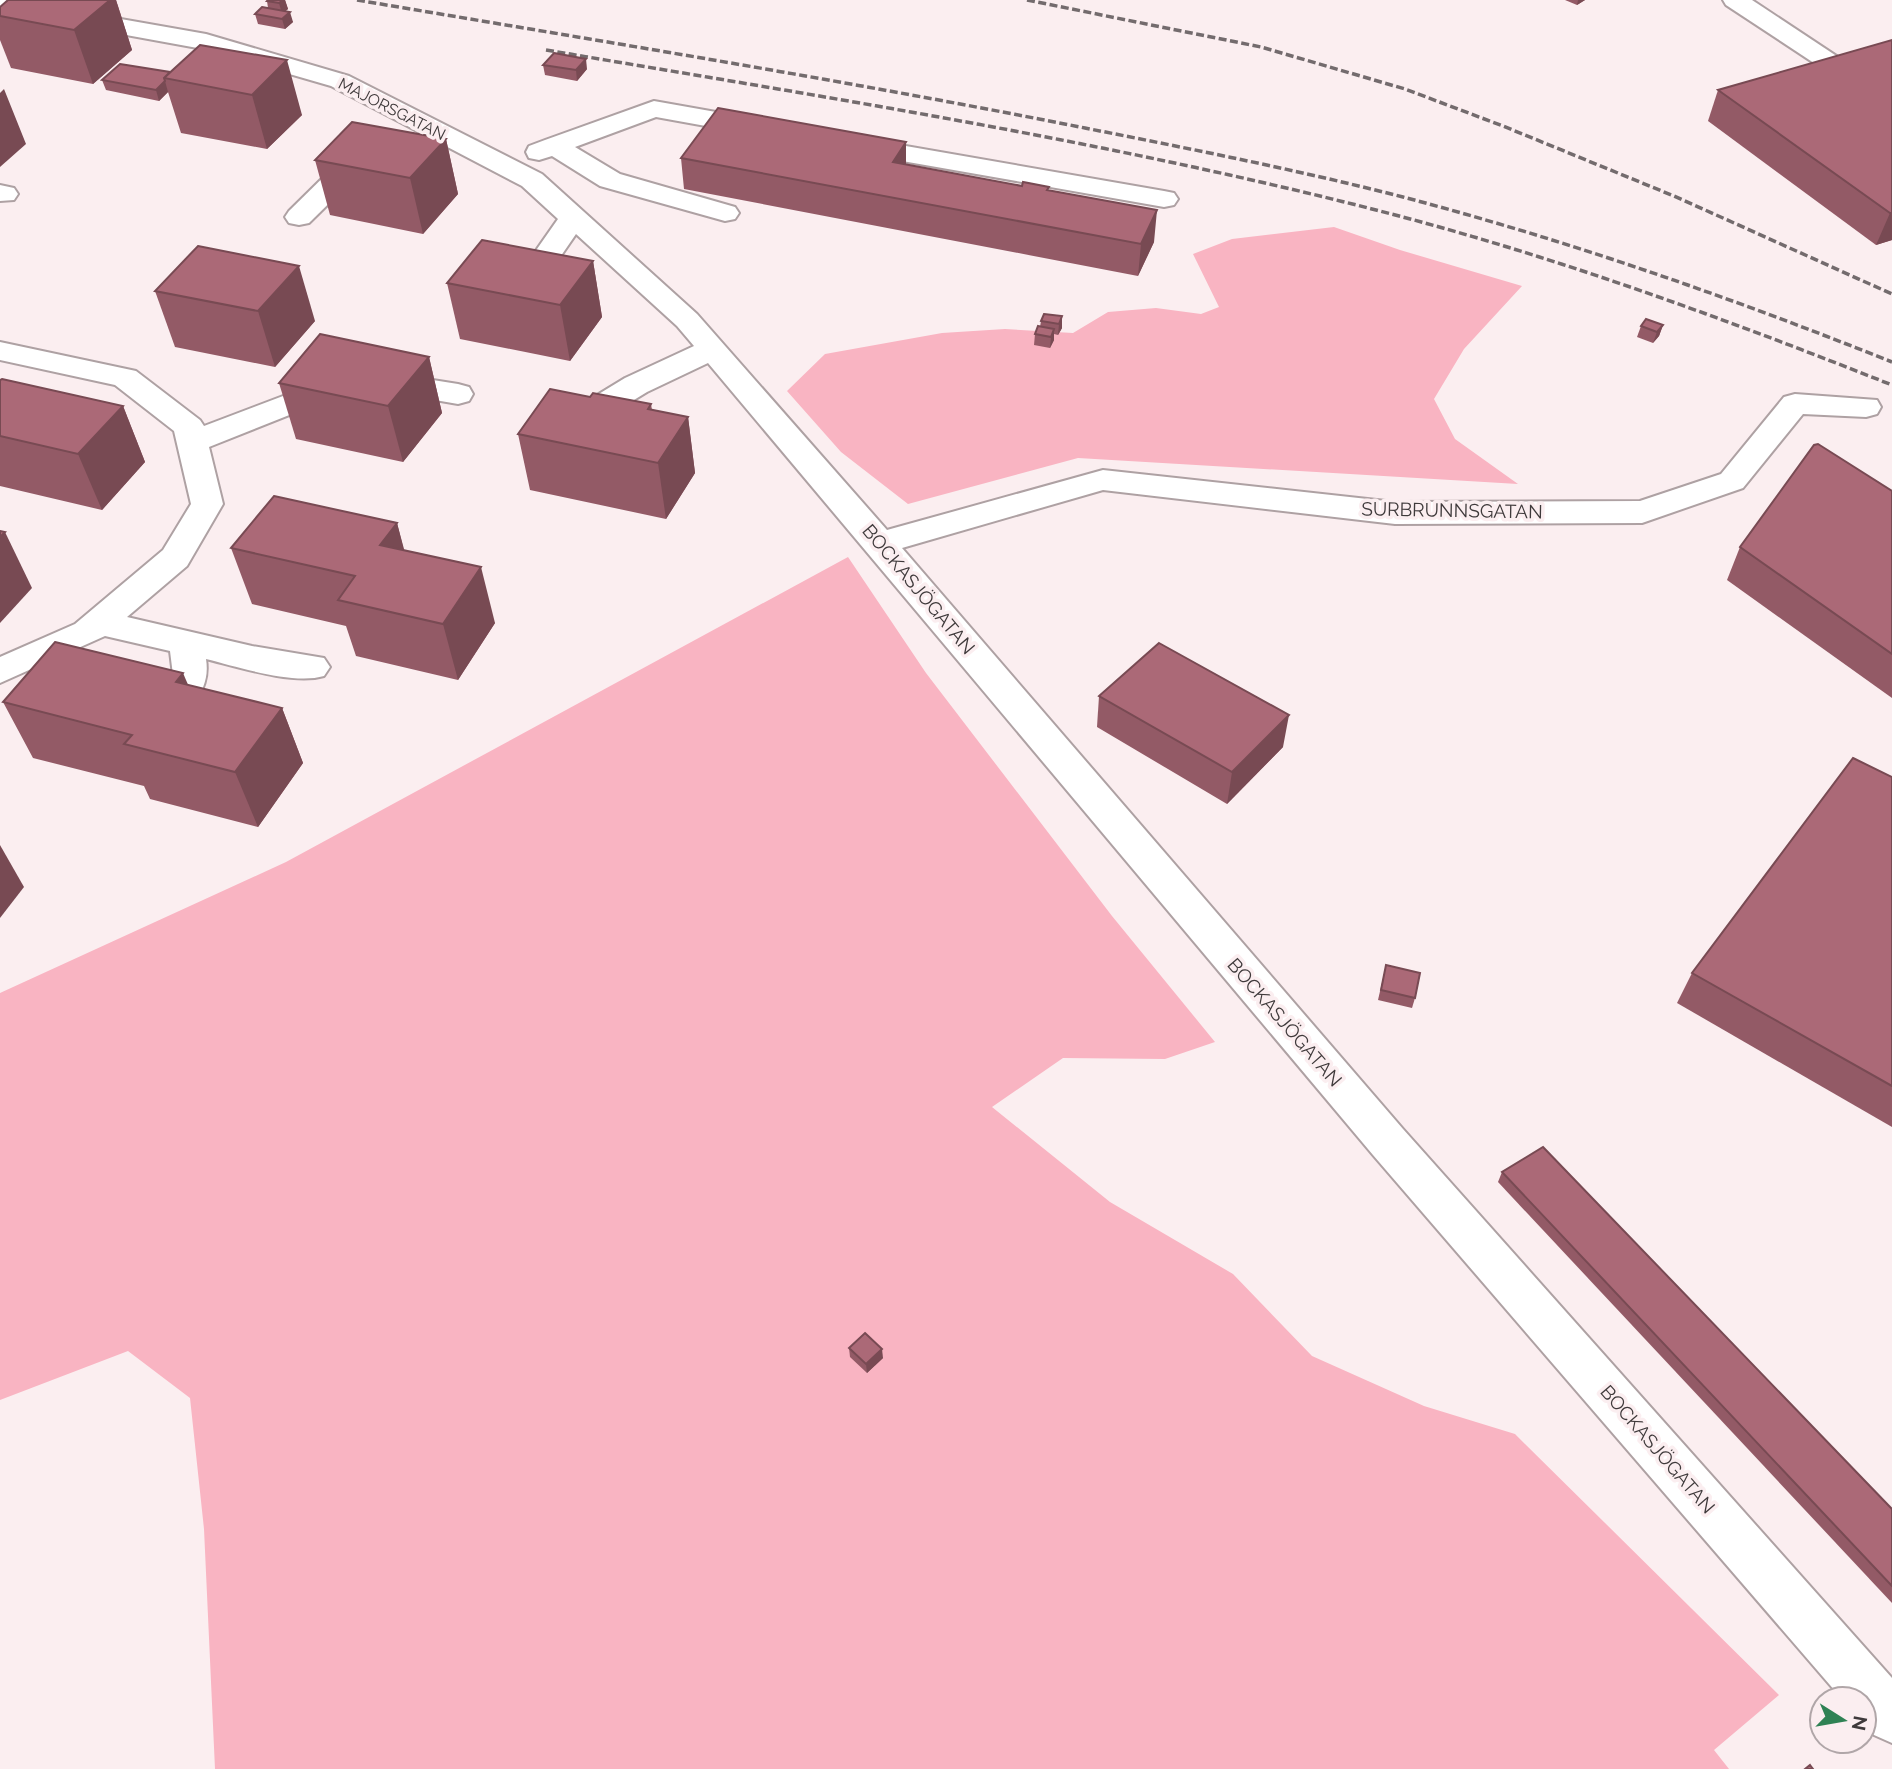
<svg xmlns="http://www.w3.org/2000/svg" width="1892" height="1769" viewBox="0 0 1892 1769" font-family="Raleway,sans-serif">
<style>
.green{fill:#f9b4c2}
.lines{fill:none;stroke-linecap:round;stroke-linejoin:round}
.minor-casing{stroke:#aea1a3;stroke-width:4}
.minor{fill:#fff;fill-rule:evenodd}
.rail{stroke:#736b6d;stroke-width:3.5;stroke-dasharray:8 3.5;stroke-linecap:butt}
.wall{fill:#935a66}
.shaded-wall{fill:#784a53}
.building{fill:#ab6977;stroke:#784a53;stroke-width:2}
.labels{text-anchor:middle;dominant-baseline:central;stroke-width:7;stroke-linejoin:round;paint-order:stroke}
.far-street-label{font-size:16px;fill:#3f3a3b;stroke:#fbeef0}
.street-label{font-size:19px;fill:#3f3a3b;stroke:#fbeef0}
</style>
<rect width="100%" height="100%" fill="#fbeef0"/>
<g class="green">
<path d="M1334,227L1400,250L1522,286L1464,349L1434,399L1455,439L1518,484L1078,458L908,504L841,452L787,391L825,354L942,333L1005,329L1073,333L1108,312L1156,308L1201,314L1219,307L1193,254L1232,239Z"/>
<path d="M848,557L926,673L1112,916L1215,1042L1165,1059L1063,1058L992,1107L1110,1202L1233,1274L1312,1356L1424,1406L1515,1434L1779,1695L1714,1750L1729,1769H215L204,1529L190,1398L128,1351L0,1400V993L286,862Z"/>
</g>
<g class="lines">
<defs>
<g id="minor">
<path d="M0,0H13L206,34L349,76L542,174L697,314L887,530L1103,470L1395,502L1640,501L1721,474L1784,397L1795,394L1877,400L1881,407L1877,414L1866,417L1803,414L1743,488L1642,523L1395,524L1103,490L902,548L1403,1129L1892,1678V1743L1874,1735L1864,1724V1699H1842L1373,1155L708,363L647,392L583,431L572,434L561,431L556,424L561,417L625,378L694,346L677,326L576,234L534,295L524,298L514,295L509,289L558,219L522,186L331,86L203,49L0,12Z"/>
<path d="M1723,0H1752L1838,57L1842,62L1838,67L1829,70L1820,67L1726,5Z"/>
<path d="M654,101L761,120L770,122L774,128L770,134L761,136L656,117L575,147L620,174L735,207L739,213L735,219L725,221L600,186L552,156L539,160L529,158L526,152L529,146L545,140Z"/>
<path d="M854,137L1164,191L1174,193L1178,199L1174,205L1164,207L845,151L841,145L845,139Z"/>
<path d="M362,147L372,149L375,155L372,161L309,223L299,225L289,223L285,217L289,211L352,149Z"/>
<path d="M0,185L14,188L18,194L14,200L0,201Z"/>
<path d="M0,342L136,371L200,420L204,426L357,368L458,384L469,387L473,394L469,401L458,404L360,387L209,447L223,504L187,566L127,617L252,646L324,658L330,667L324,676C293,685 238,667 206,659C209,678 203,689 194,705L181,709L168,705L163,696L173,675L170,651L105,636L0,683V657L75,624L163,550L191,504L174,431L115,385L0,360Z"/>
</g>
</defs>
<use href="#minor" class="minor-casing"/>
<use href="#minor" class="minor"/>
<g class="rail">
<path d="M357,0C600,41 843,80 1085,128C1191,149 1298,170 1403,197C1570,241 1732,298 1892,362"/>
<path d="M1027,0L1261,47L1405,89L1503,126L1674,196L1892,294"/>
<path d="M546,50C824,97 1103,140 1376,210C1552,255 1723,318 1892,385"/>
</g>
</g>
<g class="wall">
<path d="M8,0H116L132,50L93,84L11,68L0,40V7Z"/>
<path d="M268,0H285L288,9L285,11L293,22L285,29L258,24L255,14L268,8L267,1Z"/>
<path d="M1565,0H1585L1577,5Z"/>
<path d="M1892,40V240L1876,245L1708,121L1718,90Z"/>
<path d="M200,45L302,115L267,149L181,133L168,92L159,101L106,90L102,80L170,72Z"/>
<path d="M543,65L587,69L577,81L545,75Z"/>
<path d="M446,139L458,194L423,234L330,215L315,160Z"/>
<path d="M906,142V165L1049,191L1154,242L1138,276L684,189L681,158Z"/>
<path d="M593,261L602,317L570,361L460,339L447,283Z"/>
<path d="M155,291L315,321L275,367L175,347Z"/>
<path d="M1062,316V328L1058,335L1054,334V340L1050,348L1034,345L1035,334L1040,327L1041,321Z"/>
<path d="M1663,325L1659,336L1653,343L1637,337L1641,326Z"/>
<path d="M429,357L442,413L403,462L296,439L279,383Z"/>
<path d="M0,380L123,406L145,462L102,510L0,486Z"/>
<path d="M590,397L651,404L652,410L688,417L695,473L666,519L530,490L518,434Z"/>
<path d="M1892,491V698L1727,580L1740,547Z"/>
<path d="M397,523L404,551L495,623L458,680L356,656L346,626L252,604L231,548Z"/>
<path d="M188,685L282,708L303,763L258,827L150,799L144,786L33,758L3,702Z"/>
<path d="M1099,696L1283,747L1227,804L1097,727Z"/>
<path d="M1892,777V1127L1677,1003L1692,973Z"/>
<path d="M1386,965L1415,998L1412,1008L1378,1000Z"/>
<path d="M1502,1172L1892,1509V1603L1498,1182Z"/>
<path d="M849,1348L883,1358L867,1373L850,1357Z"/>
</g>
<g class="shaded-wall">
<path d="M110,0H116L132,50L93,84L74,30Z"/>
<path d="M283,0H285L288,9L282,14L279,3Z"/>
<path d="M1578,0H1585L1577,5Z"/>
<path d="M290,12L293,22L285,29L282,19Z"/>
<path d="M586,59L587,69L577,81L576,70Z"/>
<path d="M287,60L302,115L267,149L252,95Z"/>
<path d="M165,81L168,92L159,101L156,90Z"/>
<path d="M4,89L26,144L0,167V93Z"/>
<path d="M446,139L458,194L423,234L410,178Z"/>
<path d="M906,142V174L893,162Z"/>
<path d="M1157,210L1154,242L1138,276L1141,244Z"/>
<path d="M1890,213H1892V240L1876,245Z"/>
<path d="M593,261L602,317L570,361L560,305Z"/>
<path d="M299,266L315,321L275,367L258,311Z"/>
<path d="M1062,316V328L1058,335L1059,324Z"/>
<path d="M1663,325L1659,336L1653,343L1657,332Z"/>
<path d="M1054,329V340L1050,348L1051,337Z"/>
<path d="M429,357L442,413L403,462L388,406Z"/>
<path d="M123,406L145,462L102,510L78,454Z"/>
<path d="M688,417L695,473L666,519L658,463Z"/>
<path d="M397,523L412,579L380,545Z"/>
<path d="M5,532L32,588L0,623V537Z"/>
<path d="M481,567L495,623L458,680L443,624Z"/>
<path d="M183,673L207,729L176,682Z"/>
<path d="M282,708L303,763L258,827L235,772Z"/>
<path d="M1289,715L1283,747L1227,804L1232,772Z"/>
<path d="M0,845L24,887L0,918Z"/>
<path d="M882,1349L883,1358L867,1373L866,1364Z"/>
</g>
<g class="building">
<path d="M8,0H110L74,30L0,16V7Z"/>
<path d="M268,0H283L279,3L267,1Z"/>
<path d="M262,7L290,12L282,19L255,14Z"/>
<path d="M1892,40V213H1890L1718,90Z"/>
<path d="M200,45L287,60L252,95L164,78Z"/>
<path d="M554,53L586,59L576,70L543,65Z"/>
<path d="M120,64L170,72L164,78L165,81L156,90L102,80Z"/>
<path d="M718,108L906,142L893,162L1022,186L1023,182L1049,187L1047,190L1157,210L1141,244L681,158Z"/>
<path d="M352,122L446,139L410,178L315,160Z"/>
<path d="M482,240L593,261L560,305L447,283Z"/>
<path d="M198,246L299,266L258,311L155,291Z"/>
<path d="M1044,314L1062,316L1059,324L1041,321Z"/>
<path d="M1646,319L1663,325L1657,332L1641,326Z"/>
<path d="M1038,326L1054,329L1051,337L1035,334Z"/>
<path d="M320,334L429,357L388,406L279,383Z"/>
<path d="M2,379L123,406L78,454L0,436V380Z"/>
<path d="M550,389L590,397L593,393L651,404L648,409L688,417L658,463L518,434Z"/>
<path d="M1818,444L1892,491V654L1740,547L1814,445Z"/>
<path d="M274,496L397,523L380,545L481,567L443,624L338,600L355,576L231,548Z"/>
<path d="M0,531L5,532L0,537Z"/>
<path d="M55,642L183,673L176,682L282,708L235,772L124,744L132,735L3,702Z"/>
<path d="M1159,643L1289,715L1232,772L1099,696Z"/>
<path d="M1853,758L1892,777V1086L1692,973Z"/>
<path d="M1386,965L1420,973L1415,998L1381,990Z"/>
<path d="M1543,1147L1892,1509V1586L1502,1172Z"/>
<path d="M865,1333L882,1349L866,1364L849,1348Z"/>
<path d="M1810,1765L1813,1769H1805Z"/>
</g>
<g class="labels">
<g class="far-street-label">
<text transform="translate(392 109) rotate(27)">MAJORSGATAN</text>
</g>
<g class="street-label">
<text transform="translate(1452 510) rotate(1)">SURBRUNNSGATAN</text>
<text transform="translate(919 589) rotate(50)">BOCKASJÖGATAN</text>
<text transform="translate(1285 1022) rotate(49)">BOCKASJÖGATAN</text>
<text transform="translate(1658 1449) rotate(49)">BOCKASJÖGATAN</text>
</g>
</g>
<g transform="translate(1843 1720) rotate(101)"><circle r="33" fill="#fbeef0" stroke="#b0a6a8" stroke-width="2"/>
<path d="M0-5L12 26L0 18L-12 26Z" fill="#2f8254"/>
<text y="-10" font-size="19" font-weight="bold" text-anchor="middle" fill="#3f3a3b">N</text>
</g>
</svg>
